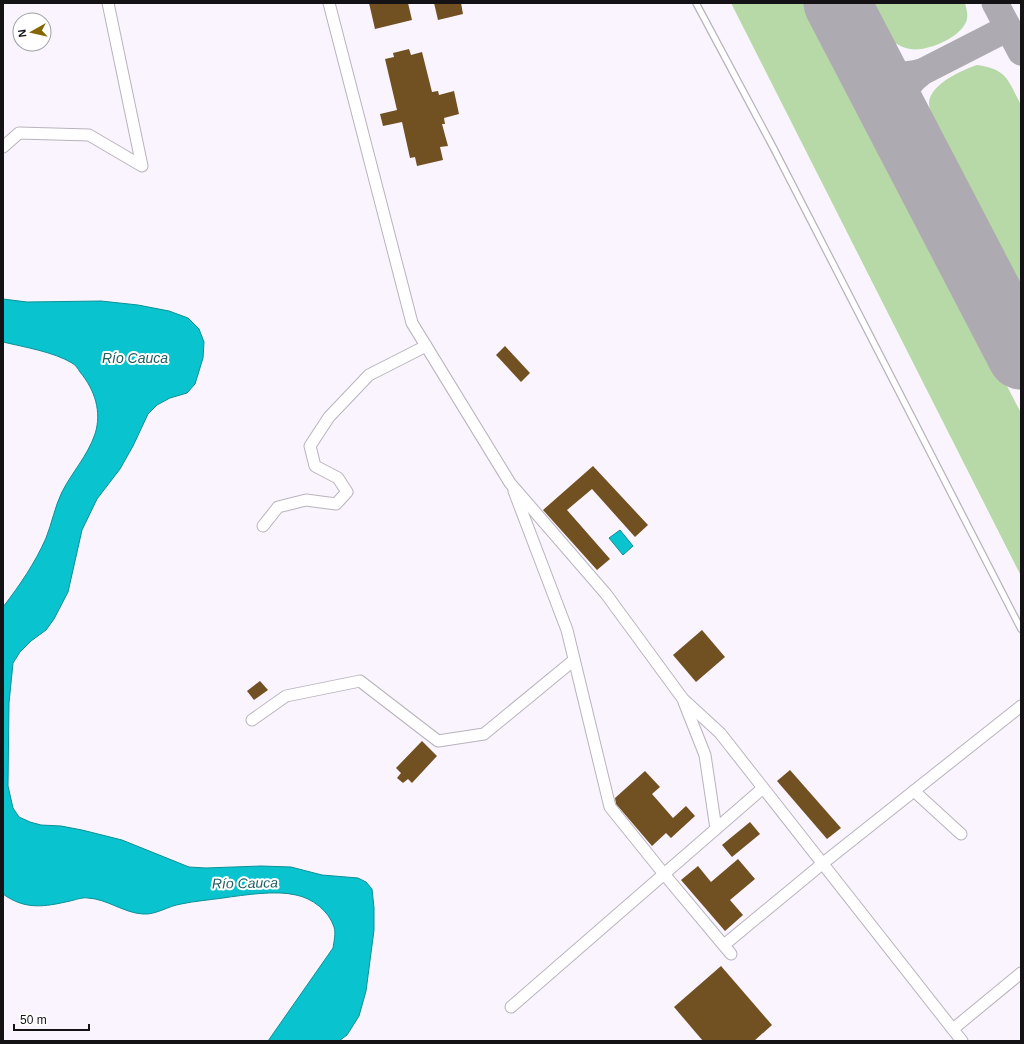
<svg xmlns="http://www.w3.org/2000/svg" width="1024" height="1044" viewBox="0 0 1024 1044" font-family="Arial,sans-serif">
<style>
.green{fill:#b7d9a7}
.water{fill:#09c4ce;stroke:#0d8f97}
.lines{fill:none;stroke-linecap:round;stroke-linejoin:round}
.taxiway{stroke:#aeaab2;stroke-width:27}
.runway{stroke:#aeaab2;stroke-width:67}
.building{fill:#715022}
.service-casing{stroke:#b9b3bc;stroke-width:8}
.minor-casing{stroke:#b9b3bc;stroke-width:13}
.service{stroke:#fff;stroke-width:5.5}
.minor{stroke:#fff;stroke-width:11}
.labels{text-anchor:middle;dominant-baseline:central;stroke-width:4;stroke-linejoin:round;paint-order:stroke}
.water-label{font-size:14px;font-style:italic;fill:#215f63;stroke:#fff}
</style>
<rect width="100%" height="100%" fill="#faf4fe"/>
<g class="green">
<path d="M731,3H809L1021,413V576Z"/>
<path d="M874,3H965C967,10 969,18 965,24C957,39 926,52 910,49C904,48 900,46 895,43Z"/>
<path d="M977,65C1007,69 1008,80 1021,105V287L931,113C930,110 929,106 929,103C930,84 962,70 977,65Z"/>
</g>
<g class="water">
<path d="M3,299L27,302L101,301L138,305L169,311L188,318L199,329L204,342L203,358L195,384L187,393L170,398L157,405L148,414L133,446L120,469L97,499L82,530L68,592L54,619L46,630L31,641L20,652L13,663L9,703L8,786L13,808L19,817L30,822L41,825L61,826L82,830L122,840L189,867L206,868L261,866L291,867L322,875L358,878L366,882L372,889L374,908V930L366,991L359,1016L347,1035L339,1041H268L333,948C334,941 336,933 334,927C329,911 312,898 296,895C276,890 244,895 223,898C209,900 195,901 181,904C168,906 156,915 143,914C124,913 107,899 88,898C82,897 75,900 70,901C44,907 25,910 3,894V607C20,585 35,563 46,538C52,523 55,506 62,492C72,472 87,457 95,434C102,412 95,390 80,372C78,369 76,365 72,363C54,352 24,347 3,342Z"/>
<path d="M620,530L633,546L623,555L609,538Z"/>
</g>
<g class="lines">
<g class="taxiway">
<path d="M995,3L1021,52"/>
<path d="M864,55C881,72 899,79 922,72"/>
<path d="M910,142C900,113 893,93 922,72L1008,28"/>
</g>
<path class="runway" d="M837,3L1021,356"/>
</g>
<g class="building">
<path d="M369,3H408L412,20L375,29Z"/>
<path d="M434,3H461L463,14L438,20Z"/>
<path d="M409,49L411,55L422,52L432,92L438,91L439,95L454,91L459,114L444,118L445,124H442L448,146L440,147L443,160L417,166L415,157L410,158L402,122L383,126L380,114L397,110L385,59L394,57L393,53Z"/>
<path d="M505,346L530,373L521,382L496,355Z"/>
<path d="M593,466L648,525L635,537L592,489L567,510L610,559L597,570L543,510Z"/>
<path d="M702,630L725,657L696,682L673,655Z"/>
<path d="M260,681L268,690L254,700L247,691Z"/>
<path d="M422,741L437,756L412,783L408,779L403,783L397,778L401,773L396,768Z"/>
<path d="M790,770L841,828L827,839L777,781Z"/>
<path d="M645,771L660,787L652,794L673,818L686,806L695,816L671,838L666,833L652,846L616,804L615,798Z"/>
<path d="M750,822L760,834L732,857L722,845Z"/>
<path d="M738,859L755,879L730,900L743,915L725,931L681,880L698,866L711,882Z"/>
<path d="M721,966L772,1025L754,1041H703L674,1007Z"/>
</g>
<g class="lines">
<defs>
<path id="service" d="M696,3L773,147L1021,629"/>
<g id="minor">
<path d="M329,3L412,323L510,483L606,594L683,699L720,733L962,1041"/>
<path d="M3,147L19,133L89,135L142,166L108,3"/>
<path d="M514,491L567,630L610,807L664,874L731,954"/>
<path d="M263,526L278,507L306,500L336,504L347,492L338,478L315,466L310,446L329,417L369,375L426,346"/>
<path d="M684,702L705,755L716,829"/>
<path d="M252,720L286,696L360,681L438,741L484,734L574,660"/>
<path d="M914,791L961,834"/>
<path d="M724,945L822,864L1021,706"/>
<path d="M511,1007L762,789"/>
<path d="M953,1029L1021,973"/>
</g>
</defs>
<use href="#service" class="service-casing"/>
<use href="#minor" class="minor-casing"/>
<use href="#service" class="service"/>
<use href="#minor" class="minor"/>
</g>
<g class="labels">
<g class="water-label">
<text x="135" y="358">Río Cauca</text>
<text transform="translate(245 883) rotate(-1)">Río Cauca</text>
</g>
</g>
<rect width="1024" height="1044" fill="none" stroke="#151216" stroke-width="8"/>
<g transform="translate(32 32) rotate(262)"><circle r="19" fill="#ffffff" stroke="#a1a0a2"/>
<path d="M0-3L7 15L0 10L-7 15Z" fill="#856600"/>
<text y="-6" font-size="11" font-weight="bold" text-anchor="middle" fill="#151216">N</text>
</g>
<path d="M14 1024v6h75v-6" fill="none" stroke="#151216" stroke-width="2"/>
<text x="20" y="1024" font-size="12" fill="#151216" stroke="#ffffff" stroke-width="3" paint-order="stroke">50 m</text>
</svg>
